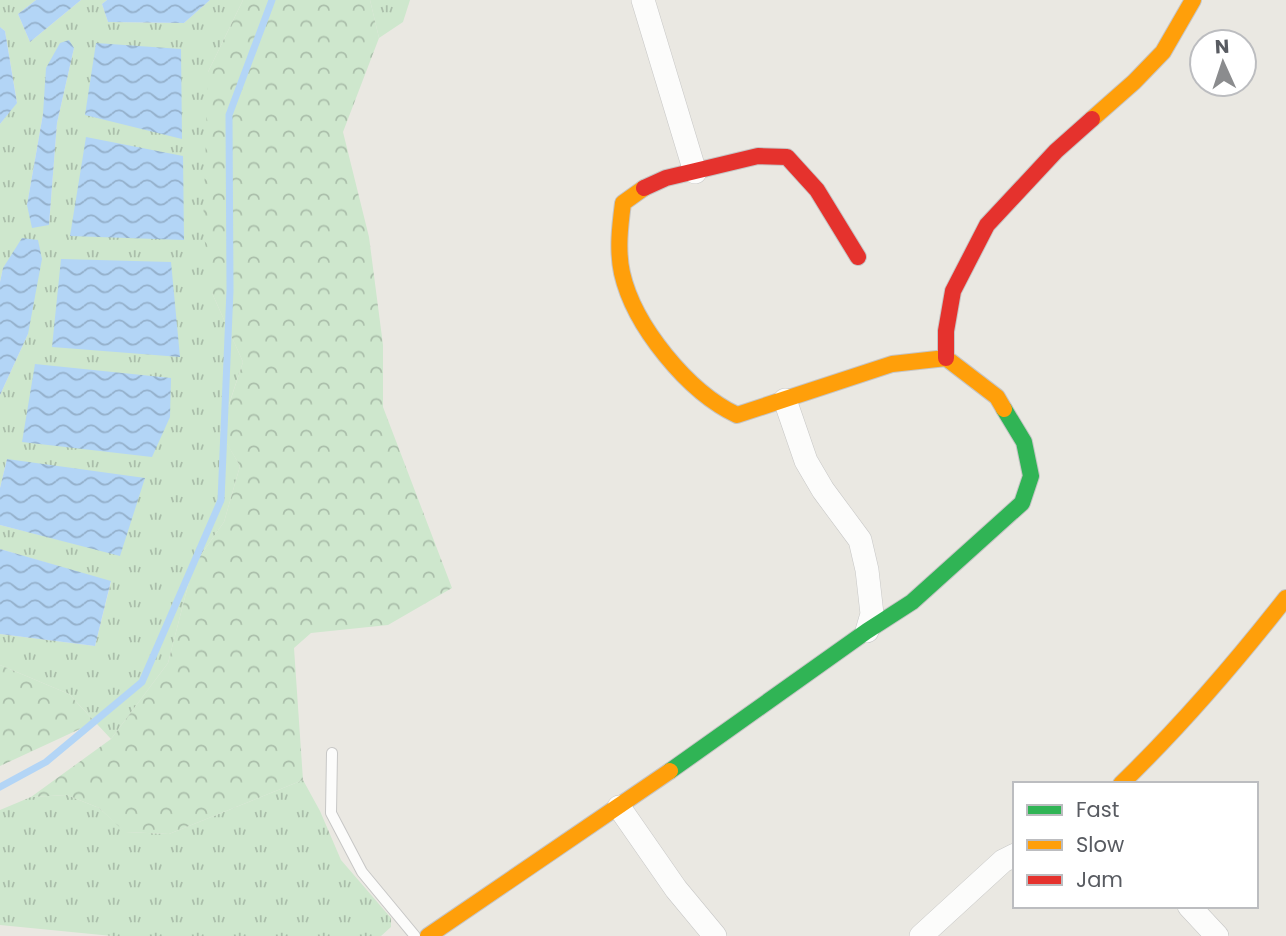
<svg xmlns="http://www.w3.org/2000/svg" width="1286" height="936" viewBox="0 0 1286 936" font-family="Poppins,sans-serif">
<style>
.grass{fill:url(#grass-tufts);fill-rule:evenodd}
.forest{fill:url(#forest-crowns)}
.water{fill:url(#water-waves)}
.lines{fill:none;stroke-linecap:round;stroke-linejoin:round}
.stream{stroke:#b3d5f6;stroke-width:7}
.lane-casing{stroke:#c7c7c6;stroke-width:12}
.street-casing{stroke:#c7c7c6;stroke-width:24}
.fast-casing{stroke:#c6c5c5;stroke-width:18}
.slow-casing{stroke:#c6c5c5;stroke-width:18}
.jam-casing{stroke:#c6c5c5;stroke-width:18}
.lane{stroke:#fcfcfb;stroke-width:10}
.street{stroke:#fcfcfb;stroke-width:23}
.fast{stroke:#30b455;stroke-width:16}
.slow{stroke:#ff9f0a;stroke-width:16}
.jam{stroke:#e5322d;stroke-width:16}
</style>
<defs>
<pattern id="grass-tufts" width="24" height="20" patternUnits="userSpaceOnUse" patternTransform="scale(1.75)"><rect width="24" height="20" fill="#cee7cd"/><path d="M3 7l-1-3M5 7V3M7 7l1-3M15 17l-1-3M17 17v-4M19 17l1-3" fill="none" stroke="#aabeaa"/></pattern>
<pattern id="forest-crowns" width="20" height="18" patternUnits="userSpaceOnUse" patternTransform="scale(1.75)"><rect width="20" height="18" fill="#cee7cd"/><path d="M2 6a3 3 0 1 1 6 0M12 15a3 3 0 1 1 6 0" fill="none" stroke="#aabeaa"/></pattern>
<pattern id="water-waves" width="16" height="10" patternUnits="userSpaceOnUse" patternTransform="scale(1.75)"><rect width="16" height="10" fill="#b3d5f6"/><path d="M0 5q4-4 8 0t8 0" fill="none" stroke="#94b0cb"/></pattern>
</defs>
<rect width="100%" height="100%" fill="#eae8e2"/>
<g class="grass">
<path d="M0,0H36L18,14L30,42L81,0H107L102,4L108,22L184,23L210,0H243L208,72L212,293L243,362L220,431L240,466L224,522L193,566L168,663L111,739L69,694L0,665V634L95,646L111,582L0,549V525L120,555L7,459L0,488V395L28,334L3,268L0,282V124L17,102L5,31L0,27ZM74,48L57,123L49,225L27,205L43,114Z"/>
<path d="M370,0H410L403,22L379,38Z"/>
<path d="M303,780L320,811L341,860L391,918V927L381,936H112L0,925V810L31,797L67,795L99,808L126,832L169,834Z"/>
</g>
<g class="forest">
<path d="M243,0H370L379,38L343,132L369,237L383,345V407L452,588L388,625L311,633L294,648L303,780L169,834L125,832L99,808L67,795L31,797L111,739L168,663L193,566L224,522L240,466L220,432L243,362L212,293L203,229L208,72Z"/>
<path d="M0,665L69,694L95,722L0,766Z"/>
</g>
<g class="water">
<path d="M36,0H81L30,42L18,14Z"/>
<path d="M107,0H210L184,23L108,22L102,4Z"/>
<path d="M0,27L5,31L17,103L0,124Z"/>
<path d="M69,40L74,48L57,123L49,225L32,228L27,205L43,114L46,68L60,43Z"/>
<path d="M96,43L181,49L182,139L85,115Z"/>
<path d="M86,137L183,156L184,240L70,236Z"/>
<path d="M22,238L38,240L42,259L28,334L0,395V282L3,268Z"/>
<path d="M61,259L171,262L180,357L52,347Z"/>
<path d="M35,364L171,378L170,417L152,457L22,442Z"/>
<path d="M7,459L145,478L120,556L0,525V488Z"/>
<path d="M0,549L111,581L95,646L0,634Z"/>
</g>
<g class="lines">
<path class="stream" d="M0,787L46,762L142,682L221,500L230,290L229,115L272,0"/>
<defs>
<path id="lane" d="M332,753L331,813L362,872L415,936"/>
<g id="street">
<path d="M643,0L695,172"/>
<path d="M785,400L806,461L823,490L860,540L867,570L872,614L867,631"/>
<path d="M619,807L676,889L715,936"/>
<path d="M1189,906L1217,936"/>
<path d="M921,936L1003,861L1015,855"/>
</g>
<path id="fast" d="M670,771L867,631L912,602L1022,503L1031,476L1024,442L1004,409"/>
<g id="slow">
<path d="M1092,119L1134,82L1163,52L1193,0"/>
<path d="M644,188L623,203C620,226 617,250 622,273C634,326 688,392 737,415L892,364L946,358L997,397L1004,409"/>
<path d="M1121,784C1181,726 1235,663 1286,598"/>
<path d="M428,936L670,771"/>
</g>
<g id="jam">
<path d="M644,188L666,178L758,156L787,157L817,190L858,257"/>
<path d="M946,358V331L953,291L987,225L1056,151L1092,119"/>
</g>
</defs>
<use href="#lane" class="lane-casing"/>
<use href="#street" class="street-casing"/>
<use href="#fast" class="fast-casing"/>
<use href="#slow" class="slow-casing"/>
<use href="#jam" class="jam-casing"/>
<use href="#lane" class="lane"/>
<use href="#street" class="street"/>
<use href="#fast" class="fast"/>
<use href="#slow" class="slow"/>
<use href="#jam" class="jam"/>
</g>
<rect x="1013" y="782" width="245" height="126" fill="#ffffff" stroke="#bcbdc0" stroke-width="2"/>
<rect x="1027" y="805" width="35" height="10" fill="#30b455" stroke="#bcbdc0" stroke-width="2"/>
<text x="1076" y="817" font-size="21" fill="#585b61">Fast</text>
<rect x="1027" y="840" width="35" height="10" fill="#ff9f0a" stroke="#bcbdc0" stroke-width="2"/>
<text x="1076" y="852" font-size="21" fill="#585b61">Slow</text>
<rect x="1027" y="875" width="35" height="10" fill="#e5322d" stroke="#bcbdc0" stroke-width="2"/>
<text x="1076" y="887" font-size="21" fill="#585b61">Jam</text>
<g transform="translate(1223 63) rotate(357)"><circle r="33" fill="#ffffff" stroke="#bcbdc0" stroke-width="2"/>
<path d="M0-5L12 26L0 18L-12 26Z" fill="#8b8c8e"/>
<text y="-10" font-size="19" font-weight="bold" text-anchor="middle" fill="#585b61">N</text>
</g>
</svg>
